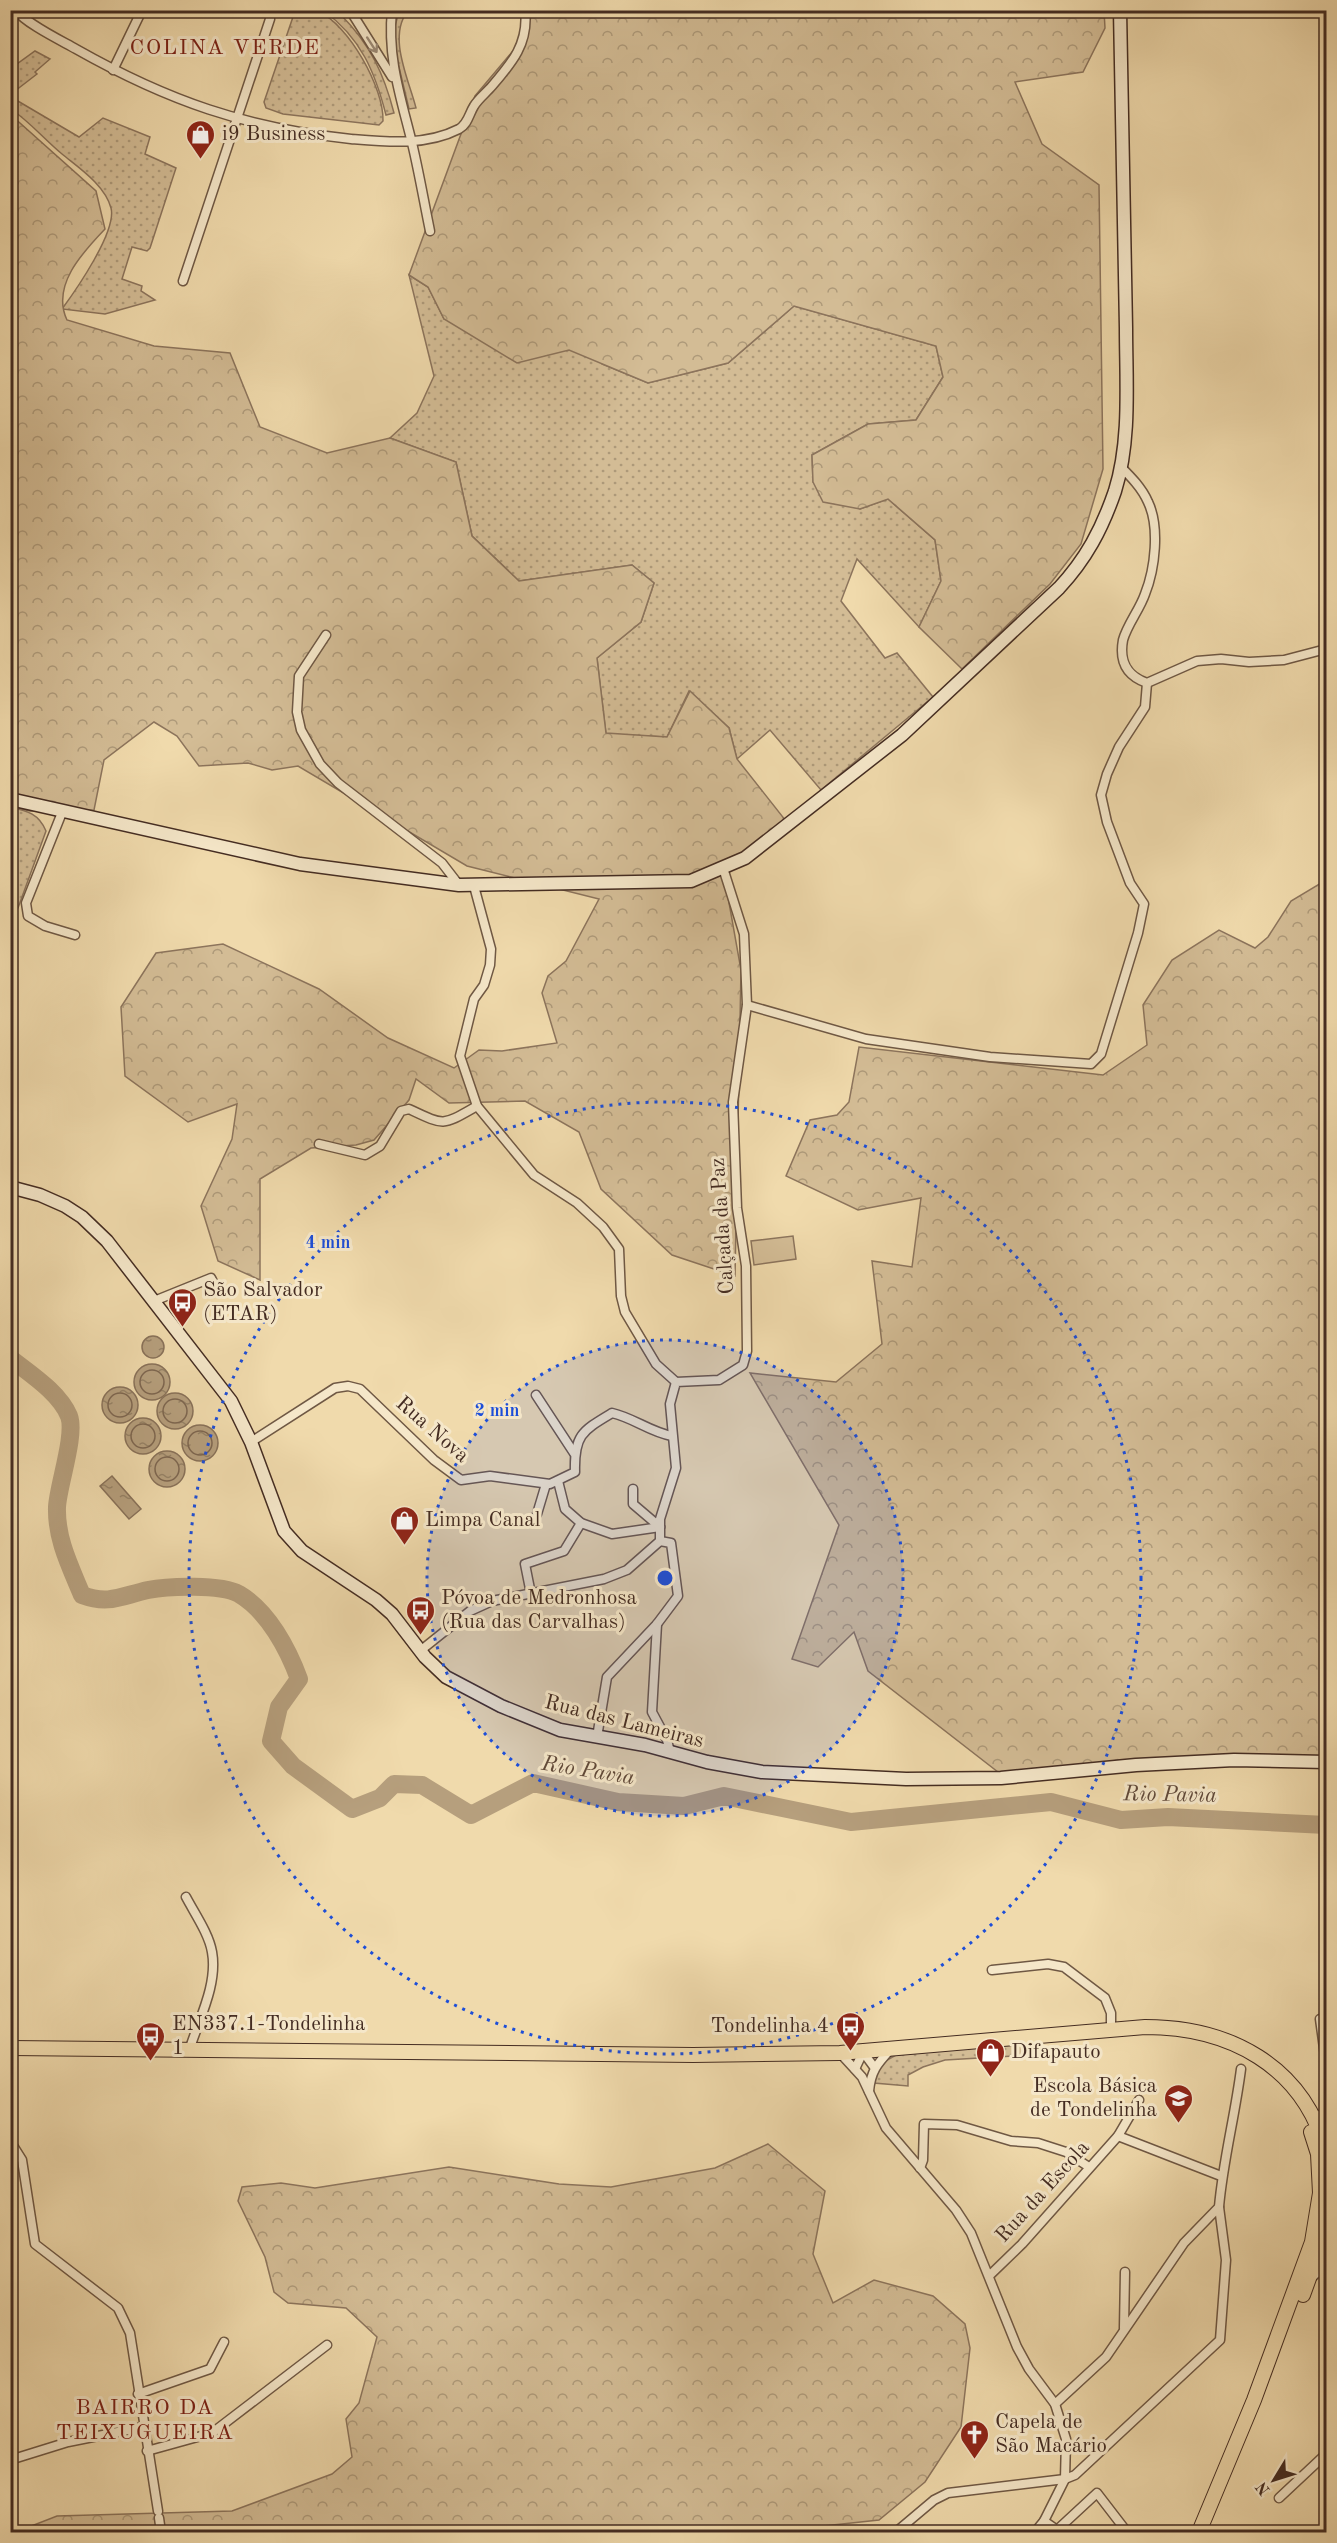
<svg xmlns="http://www.w3.org/2000/svg" width="1337" height="2543" viewBox="0 0 1337 2543" font-family="'Old Standard TT',serif">
<style>
.grass{fill:url(#grass-dots);stroke:#8c745c;stroke-width:1.5}
.forest{fill:url(#forest-crowns);stroke:#8c745c;stroke-width:1.5}
.park{fill:#d3bc95;stroke:#8c745c;stroke-width:1.5}
.water{fill:url(#water-ripples);stroke:#887159;stroke-width:1.5}
.lines{fill:none;stroke-linecap:round;stroke-linejoin:round}
.shore{stroke:#7d6650;stroke-width:1.5}
.river{stroke:#b69f7d;stroke-width:18}
.street-casing{stroke:#6f5844;stroke-width:11}
.secondary-casing{stroke:#442c22;stroke-width:15}
.primary-casing{stroke:#442c22;stroke-width:16}
.street{stroke:#f5e7c9;stroke-width:8}
.secondary{stroke:#f5e7c9;stroke-width:12}
.primary{stroke:#f0daac;stroke-width:14}
.oneway{stroke:#9c8a76}
.ring{fill:none;stroke:#1d4ed8;stroke-width:3;stroke-dasharray:3 6}
.labels{text-anchor:middle;dominant-baseline:central;stroke-width:6;stroke-linejoin:round;paint-order:stroke}
.poi-label{font-size:21px;fill:#442c22;stroke:#f5e7c9;text-anchor:start}
.street-label{font-size:21px;fill:#442c22;stroke:#f5e7c9}
.neighbourhood-label{font-size:22px;letter-spacing:1.5px;fill:#7a1f14;stroke:#f5e7c9}
.water-label{font-size:22px;font-style:italic;fill:#604939;stroke:#f5e7c9}
.centre{fill:#1d4ed8;stroke:#f5e7c9;stroke-width:3}
.ring-label{font-size:18px;text-anchor:middle;font-weight:bold;fill:#1d4ed8;stroke:#f5e7c9;stroke-width:6;stroke-linejoin:round;paint-order:stroke}
</style>
<defs>
<pattern id="grass-dots" width="8" height="8" patternUnits="userSpaceOnUse" patternTransform="scale(1.5)"><rect width="8" height="8" fill="#d3bc95"/><path d="M2 2h.1M6 6h.1" fill="none" stroke="#ad9979" stroke-width="1.8" stroke-linecap="round"/></pattern>
<pattern id="forest-crowns" width="20" height="18" patternUnits="userSpaceOnUse" patternTransform="scale(1.5)"><rect width="20" height="18" fill="#d3bc95"/><path d="M2 6a3 3 0 1 1 6 0M12 15a3 3 0 1 1 6 0" fill="none" stroke="#ad9979"/></pattern>
<pattern id="water-ripples" width="26" height="14" patternUnits="userSpaceOnUse" patternTransform="scale(1.5)"><rect width="26" height="14" fill="#b69f7d"/><path d="M2 4q2-2 4 0t4 0M15 11q2-2 4 0t4 0" fill="none" stroke="#968266"/></pattern>
</defs>
<rect width="100%" height="100%" fill="#f0daac"/>
<filter id="stains"><feTurbulence type="fractalNoise" baseFrequency=".00333" numOctaves="4"/><feColorMatrix values="0 0 0 0 .2 0 0 0 0 .09 0 0 0 0 .02 0 0 0 .5 -.17"/></filter>
<radialGradient id="worn" r=".72"><stop offset=".6" stop-color="#630" stop-opacity="0"/><stop offset="1" stop-color="#630" stop-opacity=".3"/></radialGradient>
<g class="grass">
<path d="M295,11C302,10 312,9 318,11C349,25 384,88 383,121L379,125L283,114L266,108L264,102Z"/>
<path d="M324,11H335L341,15C370,44 384,74 394,113L386,115C375,72 361,38 324,11Z"/>
<path d="M399,11H408C387,36 409,80 416,108L409,109L392,38Z"/>
<path d="M35,51L50,59L35,72L37,74L11,94V64L14,66Z"/>
<path d="M11,97L79,137L103,118L150,137L145,154L176,168L150,248L147,251L132,247L122,279L142,286L141,291L155,300L105,314L62,309C76,290 117,231 111,208C105,185 79,168 62,154C44,139 30,122 11,109Z"/>
<path d="M409,275L428,287L444,319L601,298L602,364L648,383L728,363L794,306L936,346L943,377L916,420L868,424L812,455L813,482L860,509L888,499L935,540L941,581L919,627L857,559L841,601L885,658L897,653L933,697L821,790L770,730L737,759L729,728L689,691L667,737L606,734L597,658L641,622L654,583L632,565L519,581L472,536L456,462L390,438L417,413L434,376Z"/>
<path d="M10,807C28,811 39,814 46,831L18,908L11,911Z"/>
<path d="M1028,2043L1036,2047L1080,2052L945,2060L923,2067L908,2075V2086L874,2083L880,2064L896,2055Z"/>
</g>
<g class="forest">
<path d="M521,11H1104L1105,28L1083,72L1015,82L1042,144L1099,185L1103,469L1081,544L1050,584L962,669L919,627L941,581L935,540L888,499L860,509L823,502L813,482L812,455L868,424L916,420L943,377L936,346L794,306L728,363L648,383L569,350L517,363L444,319L428,287L409,275L475,96L523,39Z"/>
<path d="M11,115L96,191L105,229C82,253 51,286 67,320L154,346L230,353L260,427L327,453L390,438L456,462L472,536L519,581L632,565L654,583L641,622L597,658L606,733L667,737L690,691L729,728L737,759L786,821L723,869L741,970L735,1276L672,1255L601,1189L579,1132L525,1101L449,1103L416,1079L409,1100L374,1140L356,1145L311,1148L260,1179V1280L218,1261L201,1206L232,1139L237,1104L188,1122L125,1076L121,1007L156,953L223,944L319,989L388,1038L454,1068L479,1050L502,1051L557,1043L542,993L548,976L566,961L599,899L467,866L298,766L272,770L248,763L199,766L177,736L154,722L104,760L94,810L30,811L11,807Z"/>
<path d="M1326,880V1757L998,1772L868,1671L854,1632L818,1667L792,1659L839,1525L750,1373L836,1382L882,1344L872,1261L912,1267L921,1198L858,1210L786,1176L810,1120L837,1115L849,1102L859,1047L1103,1075L1147,1045L1143,1005L1172,960L1219,930L1255,948L1268,937L1291,901Z"/>
<path d="M768,2144L825,2191L813,2254L833,2303L874,2280L933,2296L965,2324L970,2348L961,2427L925,2482L879,2520L768,2532H16L57,2516L232,2511L332,2474L352,2457L346,2419L359,2403L377,2337L346,2308L288,2303L274,2292L265,2257L238,2201L242,2187L281,2183L315,2188L449,2167L559,2184L611,2187L715,2168Z"/>
</g>
<path class="park" d="M793,1236L796,1259L754,1265L751,1241Z"/>
<g class="water">
<circle cx="153" cy="1347" r="11"/>
<circle cx="152" cy="1382" r="18"/>
<circle cx="120" cy="1405" r="18"/>
<circle cx="175" cy="1411" r="18"/>
<circle cx="143" cy="1436" r="18"/>
<circle cx="200" cy="1443" r="18"/>
<circle cx="167" cy="1469" r="18"/>
<path d="M112,1476L141,1509L129,1519L100,1486Z"/>
</g>
<g class="lines">
<g class="shore">
<circle cx="152" cy="1382" r="12"/>
<circle cx="120" cy="1405" r="12"/>
<circle cx="175" cy="1411" r="12"/>
<circle cx="143" cy="1436" r="12"/>
<circle cx="200" cy="1443" r="12"/>
<circle cx="167" cy="1469" r="12"/>
</g>
<path class="river" d="M10,1358C30,1374 59,1392 69,1416C76,1435 58,1486 57,1507C56,1539 70,1566 82,1595C109,1605 121,1596 148,1590C168,1586 221,1584 239,1594C268,1611 288,1649 299,1679L279,1707L271,1741L293,1766L352,1809L380,1798L394,1784L422,1785L471,1815L533,1783L618,1802L684,1806L724,1796L851,1822L1051,1802L1121,1820L1168,1817L1326,1825"/>
<defs>
<g id="street">
<path d="M16,10C25,23 60,40 76,49C168,101 246,128 351,139C387,142 426,146 459,129C468,124 469,114 474,106C478,99 486,93 492,86C512,63 529,43 525,10"/>
<path d="M350,10L392,77"/>
<path d="M359,10H379"/>
<path d="M392,10C387,58 401,98 412,143C419,172 424,202 430,231"/>
<path d="M113,70L142,10"/>
<path d="M183,281L270,19"/>
<path d="M1120,466C1131,477 1142,488 1148,502C1160,527 1155,569 1145,594C1140,609 1127,625 1123,640C1119,662 1127,676 1147,683L1197,661L1221,659L1249,662L1284,660L1326,649"/>
<path d="M326,635L299,676L297,712L301,730L320,764L338,783L442,863L459,885"/>
<path d="M63,810L26,903L28,916L45,926L75,935"/>
<path d="M474,886L491,949L490,965L484,985L474,999L460,1056L477,1106L534,1175L577,1203L603,1227L619,1249L621,1296L625,1312L656,1364L676,1382"/>
<path d="M747,1005L866,1039L990,1057L1091,1064L1101,1054L1138,933L1144,904L1130,883L1107,822L1101,795L1107,774L1119,747L1145,707L1147,683"/>
<path d="M319,1144L365,1155L380,1146L401,1111L409,1109C445,1126 442,1126 477,1106"/>
<path d="M154,1301L211,1278L213,1282"/>
<path d="M536,1395L574,1453"/>
<path d="M251,1442L335,1388L348,1386L360,1389L434,1460L461,1480L490,1476L550,1484L575,1472C574,1435 582,1431 612,1413C634,1418 650,1432 672,1436"/>
<path d="M558,1481L565,1509L581,1523L612,1534L660,1527"/>
<path d="M633,1489V1504L660,1527"/>
<path d="M537,1514L546,1484"/>
<path d="M531,1594L525,1564L564,1551L581,1523"/>
<path d="M657,1624L652,1712L667,1740L670,1752"/>
<path d="M420,1651L470,1611L492,1601L604,1579L627,1570L660,1541V1519L676,1468L670,1404L676,1382L719,1380L743,1365L747,1351L746,1266L737,1208L733,1102L747,1005L744,934L723,868"/>
<path d="M597,1737L607,1677L657,1624L678,1596L671,1543L660,1541"/>
<path d="M186,1897C195,1914 209,1934 212,1952C218,1985 198,2021 189,2051"/>
<path d="M992,1970L1048,1964L1064,1967L1105,1998L1111,2013V2030"/>
<path d="M1320,2019L1326,2063"/>
<path d="M840,2053L862,2077L886,2128L956,2210L971,2233L1017,2347L1029,2369L1055,2404L1066,2439L1065,2479L1044,2521L1035,2532"/>
<path d="M855,2069L863,2052L874,2067"/>
<path d="M869,2091C871,2071 877,2064 890,2050"/>
<path d="M1314,2119L1326,2111"/>
<path d="M1118,2136L1221,2176"/>
<path d="M10,2141L22,2160L35,2244L118,2308L130,2333L158,2511"/>
<path d="M920,2168L923,2160L924,2124L957,2125L1011,2141L1038,2143L1066,2152L1089,2167"/>
<path d="M990,2275L1022,2244L1118,2136L1139,2100"/>
<path d="M1311,2278L1326,2265"/>
<path d="M1124,2328L1125,2272"/>
<path d="M138,2394L210,2369L224,2342"/>
<path d="M1055,2404L1106,2357L1184,2243L1219,2207C1223,2161 1235,2116 1241,2069"/>
<path d="M147,2451L212,2433L327,2345"/>
<path d="M10,2460L68,2442L143,2427"/>
<path d="M1279,2498L1326,2454"/>
<path d="M159,2518L161,2532"/>
<path d="M1044,2521L1057,2530L1097,2493L1127,2532"/>
<path d="M896,2532L934,2500L948,2493L1065,2479L1075,2475L1220,2340L1226,2260L1219,2207"/>
<path d="M1163,2532H1174"/>
</g>
<g id="secondary">
<path d="M10,799L300,864L459,885L691,881L745,858L902,735L1059,588C1086,559 1102,529 1115,491C1131,440 1126,381 1126,328C1125,222 1121,116 1120,10"/>
<path d="M10,1187L40,1195L65,1206L82,1217L107,1241L231,1401L251,1442L284,1531L302,1551L376,1600L392,1614L425,1657L446,1677L501,1706L560,1730L645,1745L707,1762L762,1772L906,1779L1001,1778L1136,1765L1234,1760L1326,1762"/>
</g>
<g id="primary">
<path d="M10,2048L693,2055L840,2053L1145,2027C1229,2027 1302,2065 1326,2150"/>
<path d="M1303,2295L1326,2231"/>
<path d="M1199,2532L1254,2400L1312,2242L1320,2193L1318,2154L1311,2132"/>
</g>
</defs>
<use href="#street" class="street-casing"/>
<use href="#secondary" class="secondary-casing"/>
<use href="#primary" class="primary-casing"/>
<use href="#street" class="street"/>
<use href="#secondary" class="secondary"/>
<use href="#primary" class="primary"/>
</g>
<defs><path id="oneway-shaft" d="M-6 0H5M1.5-3L5.5 0L1.5 3" fill="none" stroke-width="1.6" stroke-linecap="round" stroke-linejoin="round" transform="scale(1.5)"/></defs>
<use class="oneway" href="#oneway-shaft" transform="translate(372 45) rotate(57)"/>
<circle cx="665" cy="1578" r="238" fill="#1d4ed8" fill-opacity=".12"/>
<g class="ring">
<circle cx="665" cy="1578" r="238"/>
<circle cx="665" cy="1578" r="476"/>
</g>
<defs>
<symbol id="shop-pin" viewBox="-11 -11 22 30"><path d="M0 17L-7.5 6A9.5 9.5 0 1 1 7.5 6Z" fill="#8f2418" stroke="#f5e7c9"/><path d="M-5-2.5h2.3a2.7 3.5 0 0 1 5.4 0H5L5.5 6h-11ZM-1.5-2.5h3a1.5 2.3 0 0 0-3 0Z" fill="#fff"/></symbol>
<symbol id="bus-pin" viewBox="-11 -11 22 30"><path d="M0 17L-7.5 6A9.5 9.5 0 1 1 7.5 6Z" fill="#8f2418" stroke="#f5e7c9"/><path d="M-5-6H5V4H4V6H2V4H-2V6H-4V4H-5ZM-3.5-4V0h7V-4ZM-3.5 1.2v1.5H-2V1.2ZM2 1.2v1.5H3.5V1.2Z" fill="#fff"/></symbol>
<symbol id="school-pin" viewBox="-11 -11 22 30"><path d="M0 17L-7.5 6A9.5 9.5 0 1 1 7.5 6Z" fill="#8f2418" stroke="#f5e7c9"/><path d="M0-5L7-2L0 1L-7-2ZM-4 1L0 2.5L4 1V4Q0 6-4 4Z" fill="#fff"/></symbol>
<symbol id="church-pin" viewBox="-11 -11 22 30"><path d="M0 17L-7.5 6A9.5 9.5 0 1 1 7.5 6Z" fill="#8f2418" stroke="#f5e7c9"/><path d="M-1.2-6h2.4v3.5h3.3v2.4h-3.3V6h-2.4V-.1h-3.3v-2.4h3.3Z" fill="#fff"/></symbol>
</defs>
<g fill-rule="evenodd">
<use href="#shop-pin" x="184" y="118" width="33" height="45"/>
<use href="#bus-pin" x="166" y="1286" width="33" height="45"/>
<use href="#shop-pin" x="388" y="1504" width="33" height="45"/>
<use href="#bus-pin" x="404" y="1594" width="33" height="45"/>
<use href="#bus-pin" x="834" y="2010" width="33" height="45"/>
<use href="#bus-pin" x="134" y="2020" width="33" height="45"/>
<use href="#shop-pin" x="974" y="2036" width="33" height="45"/>
<use href="#school-pin" x="1162" y="2082" width="33" height="45"/>
<use href="#church-pin" x="958" y="2418" width="33" height="45"/>
</g>
<g class="labels">
<g class="poi-label">
<text x="222" y="134">i9 Business</text>
<text x="203" y="1290">São Salvador<tspan x="203" dy="24">(ETAR)</tspan></text>
<text x="425" y="1520">Limpa Canal</text>
<text x="441" y="1598">Póvoa de Medronhosa<tspan x="441" dy="24">(Rua das Carvalhas)</tspan></text>
<text x="172" y="2024">EN337.1-Tondelinha<tspan x="172" dy="24">1</tspan></text>
<text x="829" y="2026" text-anchor="end">Tondelinha 4</text>
<text x="1011" y="2052">Difapauto</text>
<text x="1157" y="2086" text-anchor="end">Escola Básica<tspan x="1157" dy="24">de Tondelinha</tspan></text>
<text x="995" y="2422">Capela de<tspan x="995" dy="24">São Macário</tspan></text>
</g>
<g class="street-label">
<text transform="translate(723 1226) rotate(-94)">Calçada da Paz</text>
<text transform="translate(432 1430) rotate(41)">Rua Nova</text>
<text transform="translate(624 1722) rotate(14)">Rua das Lameiras</text>
<text transform="translate(1043 2192) rotate(-48)">Rua da Escola</text>
</g>
<g class="neighbourhood-label">
<text x="225" y="48">COLINA VERDE</text>
<text x="145" y="2408">BAIRRO DA<tspan x="145" dy="25">TEIXUGUEIRA</tspan></text>
</g>
<g class="water-label">
<text transform="translate(588 1771) rotate(9)">Rio Pavia</text>
<text transform="translate(1170 1795) rotate(1)">Rio Pavia</text>
</g>
</g>
<circle cx="665" cy="1578" r="9" class="centre"/>
<g class="ring-label">
<text x="328" y="1248">4 min</text>
<text x="497" y="1416">2 min</text>
</g>
<rect width="1337" height="2543" fill="none" stroke="#f0daac" stroke-width="36"/>
<rect x="12" y="12" width="1313" height="2519" fill="none" stroke="#442c22" stroke-width="3"/>
<rect x="18" y="18" width="1301" height="2507" fill="none" stroke="#442c22" stroke-width="1.5"/>
<g transform="translate(1274 2480) rotate(232)" stroke="#f5e7c9" stroke-width="4.5" paint-order="stroke">
<path d="M0-4.5L10 22L0 15L-10 22Z" fill="#442c22"/>
<text y="-9" font-size="16" font-weight="bold" text-anchor="middle" fill="#442c22">N</text>
</g>
<rect width="100%" height="100%" filter="url(#stains)"/>
<rect width="100%" height="100%" fill="url(#worn)"/>
</svg>
